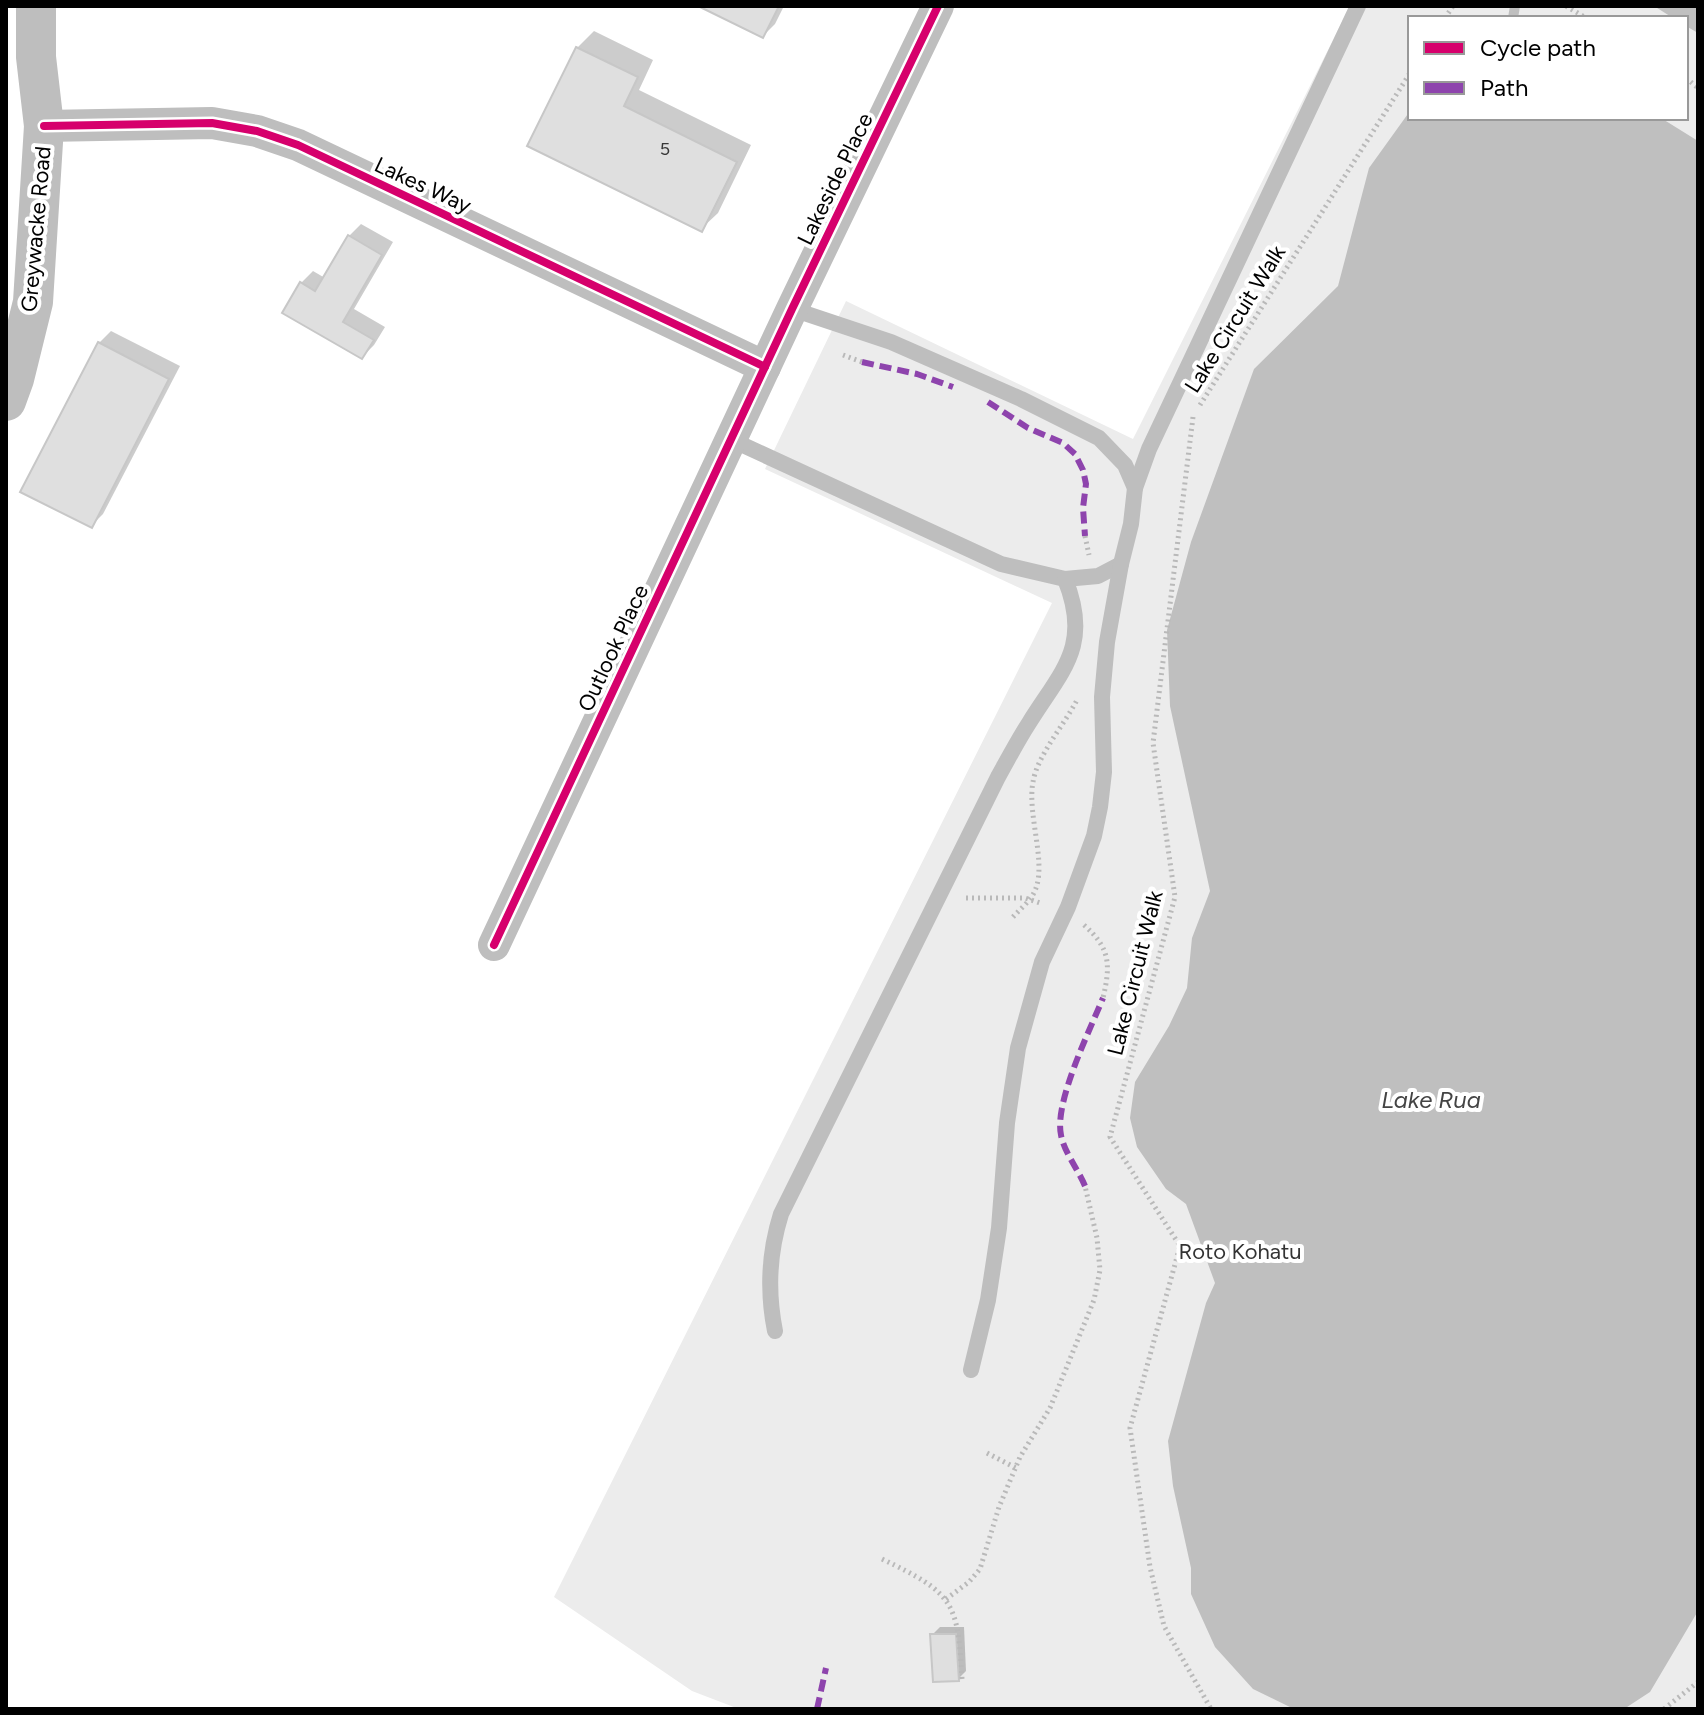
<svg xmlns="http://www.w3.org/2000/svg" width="1704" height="1715" viewBox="0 0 1704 1715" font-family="Figtree,sans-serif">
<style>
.green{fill:#ececec;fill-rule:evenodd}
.water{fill:#bfbfbf}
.shadow{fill:#0003}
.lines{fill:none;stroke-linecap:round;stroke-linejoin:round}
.stream{stroke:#bfbfbf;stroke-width:10}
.building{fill:#dfdfdf;stroke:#c7c7c7;stroke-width:2}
.path{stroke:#b9b9b9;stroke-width:5;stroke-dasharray:2 4;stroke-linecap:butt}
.service{stroke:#bebebe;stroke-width:16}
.minor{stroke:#bebebe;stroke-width:32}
.tertiary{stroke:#bebebe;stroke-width:40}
.quiet{stroke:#8e44ad;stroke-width:6;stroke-dasharray:12 6;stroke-linecap:butt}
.cycleway-casing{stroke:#fff;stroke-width:13}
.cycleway{stroke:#d6006c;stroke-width:8}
.labels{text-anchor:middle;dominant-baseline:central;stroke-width:8;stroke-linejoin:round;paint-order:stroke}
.number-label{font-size:18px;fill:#383838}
.street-label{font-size:22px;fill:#000;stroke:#fff}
.park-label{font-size:22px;fill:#333;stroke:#fff}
.water-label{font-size:24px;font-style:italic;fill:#444;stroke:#fff}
</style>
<rect width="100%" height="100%" fill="#fff"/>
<path class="green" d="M1350,6H1698V1709H739L692,1691L554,1597L1052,603L765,469L846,301L1133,439ZM1410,18H1686V118H1410Z"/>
<g class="water">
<path d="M1654,6H1698V33L1686,26V18H1673Z"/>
<path d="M1410,111V118H1661L1698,141V1611L1650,1692L1624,1709H1294L1253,1689L1215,1647L1191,1594V1568L1173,1486L1168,1441L1206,1303L1215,1283L1186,1204L1166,1189L1137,1147L1130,1118L1135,1082L1169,1026L1187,988L1192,938L1210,891L1170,706L1167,630L1191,542L1254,369L1338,286L1369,168Z"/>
</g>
<g class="shadow">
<path d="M702,6H784L775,24L763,36Z"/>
<path d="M594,31L653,60L639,90L751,145L718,213L701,229L577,48Z"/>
<path d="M361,224L393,242L354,309L385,327L374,345L362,357L301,283L313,271L325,278L349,236Z"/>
<path d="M111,331L180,366L103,514L91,526L99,343Z"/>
<path d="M940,1627H964L966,1671L958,1679L932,1635Z"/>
</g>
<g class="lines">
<path class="stream" d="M1513,18L1515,6"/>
</g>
<g class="building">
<path d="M698,6H779L763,38Z"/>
<path d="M576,47L638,77L624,106L737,162L702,232L527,146Z"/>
<path d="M348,235L382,255L343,322L374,340L362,359L282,313L300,282L315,291Z"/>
<path d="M98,342L169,379L92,528L20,492Z"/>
<path d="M930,1634H956L959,1681L933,1682Z"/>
</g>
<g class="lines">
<g class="path">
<path d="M1566,6L1586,18"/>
<path d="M1445,18L1453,6"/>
<path d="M1686,78L1698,88"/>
<path d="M843,355L862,362"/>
<path d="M1200,405L1410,73"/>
<path d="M1193,417L1153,743L1175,897L1110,1137L1180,1246L1130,1428L1150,1567L1164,1626L1211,1709"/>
<path d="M1085,536L1089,555"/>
<path d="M966,898H1025L1043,904"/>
<path d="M1013,917C1021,908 1032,900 1036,888C1046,860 1027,814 1033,782C1037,756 1064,725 1077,700"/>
<path d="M1084,925C1110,948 1111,964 1103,998"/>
<path d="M987,1453L1016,1468"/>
<path d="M882,1559C953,1593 958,1601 962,1679"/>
<path d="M946,1599L969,1582L980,1569L999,1507L1020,1457L1050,1408L1094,1300L1100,1270L1097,1238L1085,1186"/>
<path d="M1664,1709L1698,1682"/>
</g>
<g class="service">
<path d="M792,309L891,342L1021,399L1099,438L1125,465L1135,488"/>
<path d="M732,440L1001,564L1065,579L1098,576L1121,564"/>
<path d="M775,1331C767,1291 769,1252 781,1214L998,777C1008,759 1018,740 1029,723C1062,670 1092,646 1065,579"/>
<path d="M971,1370L988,1300L999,1228L1007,1123L1018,1048L1042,962L1068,907L1094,836L1100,807L1104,772L1102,697L1107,642L1121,564L1131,524L1135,488L1149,449L1358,6"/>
</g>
<g class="minor">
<path d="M44,126L212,123L257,131L298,145L765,367"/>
<path d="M494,945L792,309L938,6"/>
</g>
<path class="tertiary" d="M6,401L14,379L33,302L44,126L36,57V6"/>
<g class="quiet">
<path d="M862,362L917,374L953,387"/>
<path d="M988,402L1028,428L1063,443L1075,454L1083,470L1086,484L1083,508L1085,536"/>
<path d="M1085,1186C1078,1169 1064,1152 1061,1135C1054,1102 1090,1030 1103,998"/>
<path d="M817,1709L826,1668"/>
</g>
<defs>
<g id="cycleway">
<path d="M44,126L212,123L257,131L298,145L765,367"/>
<path d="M494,945L792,309L938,6"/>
</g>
</defs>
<use href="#cycleway" class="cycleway-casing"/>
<use href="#cycleway" class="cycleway"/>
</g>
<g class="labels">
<g class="number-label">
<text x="665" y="149">5</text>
</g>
<g class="street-label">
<text transform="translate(835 179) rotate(-64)">Lakeside Place</text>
<text transform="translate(423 185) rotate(25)">Lakes Way</text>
<text transform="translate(36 229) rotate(-85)">Greywacke Road</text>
<text transform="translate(1235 319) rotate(-58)">Lake Circuit Walk</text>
<text transform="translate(613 648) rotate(-65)">Outlook Place</text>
<text transform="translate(1135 973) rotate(-76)">Lake Circuit Walk</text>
</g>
<g class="park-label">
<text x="1240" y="1251">Roto Kohatu</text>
</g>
<g class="water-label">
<text x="1431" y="1099">Lake Rua</text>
</g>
</g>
<rect width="1704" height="1715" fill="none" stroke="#000000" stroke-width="16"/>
<rect x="1408" y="16" width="280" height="104" fill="#ffffff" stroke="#999999" stroke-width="2"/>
<rect x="1424" y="42" width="40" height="12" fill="#d6006c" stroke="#999999" stroke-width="2"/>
<text x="1480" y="56" font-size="24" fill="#000000">Cycle path</text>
<rect x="1424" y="82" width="40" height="12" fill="#8e44ad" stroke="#999999" stroke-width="2"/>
<text x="1480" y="96" font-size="24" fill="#000000">Path</text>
</svg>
